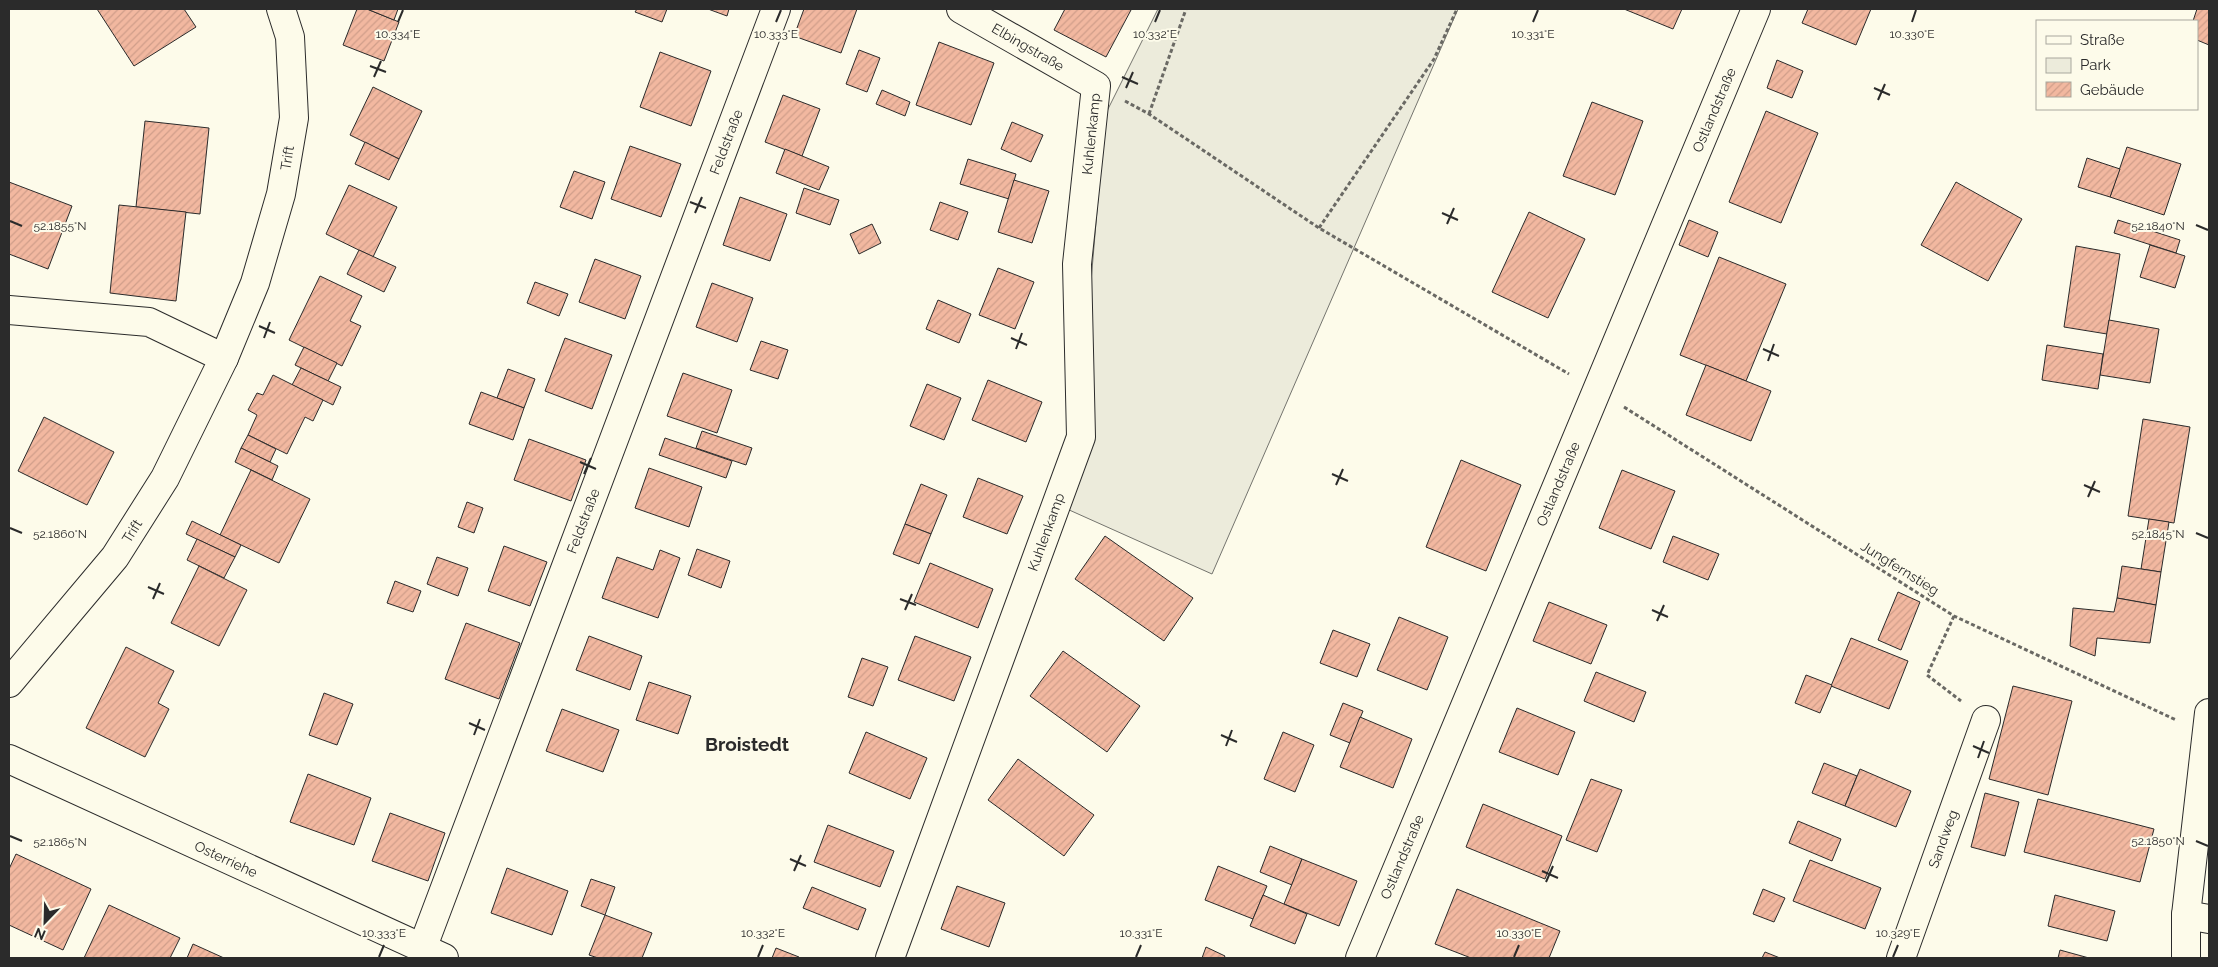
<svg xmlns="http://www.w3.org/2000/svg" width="2218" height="967" viewBox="0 0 2218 967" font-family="Raleway,sans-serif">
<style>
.green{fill:#ecebdb;stroke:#74746e}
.building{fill:url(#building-hatch);stroke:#2b2b2b}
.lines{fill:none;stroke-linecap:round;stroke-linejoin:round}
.minor-casing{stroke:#2b2b2b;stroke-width:30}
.tertiary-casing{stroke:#2b2b2b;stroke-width:30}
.path{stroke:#6a6964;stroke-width:3;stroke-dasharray:4 2.5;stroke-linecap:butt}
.minor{stroke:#fdfbea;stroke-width:28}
.tertiary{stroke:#fdfbea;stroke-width:28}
.ticks{fill:none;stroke:#2b2b2b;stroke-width:2}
.labels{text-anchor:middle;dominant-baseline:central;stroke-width:4;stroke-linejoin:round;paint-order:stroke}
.street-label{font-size:14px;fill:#2b2b2b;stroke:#fdfbea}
.district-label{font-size:19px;font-weight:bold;fill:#2b2b2b;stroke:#fdfbea}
.ticks-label{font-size:12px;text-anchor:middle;fill:#2b2b2b;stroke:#fdfbea;stroke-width:4;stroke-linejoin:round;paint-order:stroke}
</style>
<defs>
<pattern id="building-hatch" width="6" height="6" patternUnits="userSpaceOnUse" patternTransform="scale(1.25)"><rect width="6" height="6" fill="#f2b8a0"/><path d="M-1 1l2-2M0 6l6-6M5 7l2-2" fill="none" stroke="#d09e8a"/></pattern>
</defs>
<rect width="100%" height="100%" fill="#fdfbea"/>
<path class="green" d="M1158,9H1458L1212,574L1067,509L1090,294L1105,115Z"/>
<g class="building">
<path d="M97,9H184L196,27L134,66Z"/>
<path d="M357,9H367L399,22L384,61L343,45Z"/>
<path d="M367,9H398L394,20Z"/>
<path d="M637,9H667L662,22L635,12Z"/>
<path d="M708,9H729L727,16Z"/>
<path d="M804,9H857L841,53L794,36Z"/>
<path d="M1065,9H1128L1131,10L1106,57L1054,30Z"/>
<path d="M1624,9H1682L1673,29Z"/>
<path d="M1808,9H1871L1856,45L1802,23Z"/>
<path d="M2197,9H2209V45L2197,40V21H2193Z"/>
<path d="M939,42L994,63L971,125L916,105Z"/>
<path d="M859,50L880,58L867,92L846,84Z"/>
<path d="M660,52L711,71L691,126L640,107Z"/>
<path d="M1777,60L1803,71L1792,98L1767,88Z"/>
<path d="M373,87L422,111L399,159L350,135Z"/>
<path d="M882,90L910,102L905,116L876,104Z"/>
<path d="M783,95L820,109L802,156L765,142Z"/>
<path d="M1592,102L1643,121L1615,195L1563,176Z"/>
<path d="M1766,111L1818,133L1781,223L1729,202Z"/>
<path d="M145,121L209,128L200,214L136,207Z"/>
<path d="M1012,122L1043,135L1031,162L1001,149Z"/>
<path d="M365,142L399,159L389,180L355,164Z"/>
<path d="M630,146L681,164L661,217L611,199Z"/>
<path d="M2127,147L2181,164L2164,215L2110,197Z"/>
<path d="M785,149L829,167L819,190L776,173Z"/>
<path d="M2087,158L2120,169L2110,197L2078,187Z"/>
<path d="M968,159L1016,174L1009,199L960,184Z"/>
<path d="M574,171L605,182L592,219L560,207Z"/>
<path d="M1014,180L1049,191L1032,243L998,232Z"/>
<path d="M9,182L72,206L48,269L9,254Z"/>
<path d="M1956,182L2022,219L1988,281L1921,245Z"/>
<path d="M349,185L397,207L373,257L326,234Z"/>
<path d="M804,188L839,200L830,225L796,213Z"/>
<path d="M740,197L787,214L770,261L723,245Z"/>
<path d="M940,202L968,212L958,240L930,230Z"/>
<path d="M119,205L186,212L176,301L110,293Z"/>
<path d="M1529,212L1585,239L1548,318L1492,292Z"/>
<path d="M1689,220L1718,232L1708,257L1679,245Z"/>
<path d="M2118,220L2180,240L2176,253L2114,233Z"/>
<path d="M872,224L881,243L859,254L850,234Z"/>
<path d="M2150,245L2185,256L2175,288L2140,277Z"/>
<path d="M2076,246L2120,254L2107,334L2064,327Z"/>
<path d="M359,250L396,267L384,292L347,274Z"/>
<path d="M1719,257L1786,284L1746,381L1680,355Z"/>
<path d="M595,259L641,276L625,319L579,302Z"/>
<path d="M998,268L1034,282L1015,329L979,315Z"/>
<path d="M320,276L362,296L350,321L361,326L342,366L289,340Z"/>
<path d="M535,282L568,294L559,316L527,303Z"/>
<path d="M712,283L753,298L737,342L696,327Z"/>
<path d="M938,300L971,314L959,343L926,329Z"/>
<path d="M2109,320L2159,329L2150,383L2100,375Z"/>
<path d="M565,338L612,355L592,409L545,391Z"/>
<path d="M761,341L788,350L778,379L750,370Z"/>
<path d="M2047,345L2103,354L2098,389L2042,380Z"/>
<path d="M304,347L337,363L328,381L295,365Z"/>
<path d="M1706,365L1771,391L1751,441L1686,415Z"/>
<path d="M301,368L341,387L333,405L292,385Z"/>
<path d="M508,369L535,379L524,408L497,398Z"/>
<path d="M683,373L732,390L717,433L667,416Z"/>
<path d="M273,375L323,400L313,421L305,417L287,454L248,435L257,415L248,410L257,393L263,395Z"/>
<path d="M988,380L1042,402L1026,442L972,420Z"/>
<path d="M927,384L961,398L944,440L910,426Z"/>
<path d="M481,392L524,408L513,440L469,424Z"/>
<path d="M44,417L114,452L87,505L18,471Z"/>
<path d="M2143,419L2190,427L2174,523L2128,516Z"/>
<path d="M702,431L752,448L746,465L696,448Z"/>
<path d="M248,435L276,449L270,462L241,448Z"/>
<path d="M665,438L732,461L726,478L659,455Z"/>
<path d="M529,439L586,460L571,501L514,480Z"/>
<path d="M241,448L278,466L272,480L235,462Z"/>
<path d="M1461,460L1521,485L1486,571L1426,547Z"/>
<path d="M649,468L702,487L689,527L635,508Z"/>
<path d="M251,470L310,499L279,563L220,535Z"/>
<path d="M1622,470L1675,491L1651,549L1599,528Z"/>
<path d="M978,478L1023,496L1007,534L963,517Z"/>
<path d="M921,484L947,495L931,534L905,524Z"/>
<path d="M467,502L483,508L474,533L458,527Z"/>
<path d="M2149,519L2169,522L2161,572L2141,569Z"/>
<path d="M192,521L241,545L235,557L186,534Z"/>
<path d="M905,524L931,534L919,564L893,554Z"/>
<path d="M1105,536L1193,598L1164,641L1075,579Z"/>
<path d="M1673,536L1719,554L1708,580L1663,562Z"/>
<path d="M197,539L235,557L224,578L187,560Z"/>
<path d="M504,546L547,562L530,606L488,591Z"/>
<path d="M697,549L730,561L721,588L688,575Z"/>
<path d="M660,550L680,558L658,618L602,598L617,557L653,570Z"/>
<path d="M437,557L468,568L458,596L427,584Z"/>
<path d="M930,563L993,589L978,628L914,602Z"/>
<path d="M199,566L247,590L219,646L171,623Z"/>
<path d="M2122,566L2161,572L2156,605L2117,598Z"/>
<path d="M395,581L421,591L413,612L387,603Z"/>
<path d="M1898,592L1920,602L1901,650L1878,640Z"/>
<path d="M2117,598L2156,605L2150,643L2097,638L2095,656L2070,646L2073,608L2114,612Z"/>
<path d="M1549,602L1607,625L1591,664L1533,641Z"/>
<path d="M1399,617L1448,637L1427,690L1377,670Z"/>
<path d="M466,623L520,643L499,699L445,679Z"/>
<path d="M1333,630L1370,644L1357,677L1320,663Z"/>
<path d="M589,636L642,656L630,690L576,670Z"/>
<path d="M915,636L971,657L954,701L898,680Z"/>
<path d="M1851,638L1908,661L1889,709L1831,686Z"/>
<path d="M126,647L174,671L158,703L169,709L145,757L86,728Z"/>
<path d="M1063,651L1140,706L1107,752L1030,696Z"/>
<path d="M862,658L888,667L873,706L848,697Z"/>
<path d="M1596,672L1646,692L1634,722L1584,701Z"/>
<path d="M1806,675L1832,685L1820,713L1795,703Z"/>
<path d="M649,682L691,696L678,734L636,720Z"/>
<path d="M2013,686L2072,701L2048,795L1989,779Z"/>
<path d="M324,693L353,704L337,745L309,735Z"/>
<path d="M1343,703L1363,711L1350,743L1330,735Z"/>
<path d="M1517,708L1575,732L1558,775L1499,752Z"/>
<path d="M562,709L619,730L603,772L546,751Z"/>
<path d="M1360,717L1412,739L1393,788L1340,767Z"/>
<path d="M866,732L927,758L910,799L849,773Z"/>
<path d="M1283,732L1314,745L1295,792L1264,779Z"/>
<path d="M1018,759L1094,815L1064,856L988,800Z"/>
<path d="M1824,763L1857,776L1845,806L1812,793Z"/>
<path d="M1860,769L1911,791L1896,827L1845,806Z"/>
<path d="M308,774L371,798L354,845L290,822Z"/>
<path d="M1591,779L1622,790L1597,852L1566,840Z"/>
<path d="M1985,793L2019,802L2005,856L1971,847Z"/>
<path d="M2038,799L2154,829L2140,882L2024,852Z"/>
<path d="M1483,804L1562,836L1545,879L1466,847Z"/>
<path d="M390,813L445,833L428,881L372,861Z"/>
<path d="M1798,821L1841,839L1832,861L1789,843Z"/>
<path d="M828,825L894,851L880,887L814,862Z"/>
<path d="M1270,846L1302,859L1292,885L1260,872Z"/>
<path d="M16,854L91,889L63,950L9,925V869Z"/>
<path d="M1302,859L1357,881L1339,926L1284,904Z"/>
<path d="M1810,860L1881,888L1865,929L1793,901Z"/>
<path d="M1218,866L1267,886L1253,919L1205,900Z"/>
<path d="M507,868L568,891L552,935L491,913Z"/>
<path d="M591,879L615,887L605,915L581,906Z"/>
<path d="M957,886L1005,903L989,947L941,929Z"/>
<path d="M812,887L866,909L858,930L803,908Z"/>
<path d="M1457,889L1560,931L1549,958H1471L1435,944Z"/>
<path d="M1763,889L1785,898L1774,922L1753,914Z"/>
<path d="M1263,895L1307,914L1295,944L1250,926Z"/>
<path d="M2055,895L2115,911L2107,941L2048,926Z"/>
<path d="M109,905L180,938L170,958H84Z"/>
<path d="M605,915L652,933L642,958H598L589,955Z"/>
<path d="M193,944L224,958H187Z"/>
<path d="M1206,947L1225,956L1224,958H1202Z"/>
<path d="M776,948L799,957V958H772Z"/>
<path d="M2060,950L2089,958H2058Z"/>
<path d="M1765,952L1780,958H1762Z"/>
</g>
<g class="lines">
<defs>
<g id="minor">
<path d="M9,310L149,322L224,358"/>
<path d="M9,683L115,557L165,478L224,358L255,283L281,194L294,118L290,37L281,9"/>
<path d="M9,759L444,958"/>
<path d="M2186,915L2209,919"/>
<path d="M422,949L776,9"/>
<path d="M890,958L1081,437L1077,264L1096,86L961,9"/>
<path d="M1360,958L1756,9"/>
<path d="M1901,958L1986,720"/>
</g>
<path id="tertiary" d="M2186,958V915L2209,713"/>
</defs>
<use href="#minor" class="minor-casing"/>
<use href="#tertiary" class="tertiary-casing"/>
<g class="path">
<path d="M1125,101L1149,114L1319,228L1569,374"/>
<path d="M1149,114L1186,9"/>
<path d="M1319,228L1434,59L1457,9"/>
<path d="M1624,407L1954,616L2176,720"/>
<path d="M1954,616L1927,675L1961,701"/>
</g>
<use href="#minor" class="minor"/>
<use href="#tertiary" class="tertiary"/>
</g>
<path class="ticks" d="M398,22L403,10M776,22L781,10M1155,22L1160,10M1533,22L1538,10M1912,22L1916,10M370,66L386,72M374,77L381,61M1122,77L1138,84M1126,88L1133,72M1874,88L1890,95M1878,100L1885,84M690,202L706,208M695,213L702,197M1442,213L1458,220M10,221L22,226M1447,224L1454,208M2196,225L2208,230M259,326L275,333M264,338L270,322M1011,338L1027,345M1016,349L1022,333M1763,349L1779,356M1768,361L1774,344M580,462L596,469M584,474L591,458M1332,474L1348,481M1336,485L1343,469M2084,485L2100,492M2088,497L2095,481M10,528L22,533M2196,533L2208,538M148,587L164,594M153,599L160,583M900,599L916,605M905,610L912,594M1652,610L1668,617M1657,621L1664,605M469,723L485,730M474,735L480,719M1221,735L1237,742M1226,746L1232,730M1973,746L1989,753M1978,758L1984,741M10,836L22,841M2196,841L2208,846M790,859L806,866M794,871L801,855M1542,871L1558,878M1546,882L1553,866M379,957L384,945M758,957L763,945M1136,957L1141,945M1514,957L1519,945M1893,957L1898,945"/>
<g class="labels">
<g class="street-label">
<text transform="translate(1028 47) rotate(30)">Elbingstraße</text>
<text transform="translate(1714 110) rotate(-67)">Ostlandstraße</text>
<text transform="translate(1091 134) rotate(-84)">Kuhlenkamp</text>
<text transform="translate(726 142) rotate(-69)">Feldstraße</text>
<text transform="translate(287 158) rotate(-81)">Trift</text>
<text transform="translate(1558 484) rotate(-67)">Ostlandstraße</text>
<text transform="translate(583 521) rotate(-69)">Feldstraße</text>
<text transform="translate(132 531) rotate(-58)">Trift</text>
<text transform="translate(1046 532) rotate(-70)">Kuhlenkamp</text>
<text transform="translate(1900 568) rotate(32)">Jungfernstieg</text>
<text transform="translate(1943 839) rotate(-70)">Sandweg</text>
<text transform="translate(1402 857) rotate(-67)">Ostlandstraße</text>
<text transform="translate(226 859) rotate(25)">Osterriehe</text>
</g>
<g class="district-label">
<text x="747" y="744">Broistedt</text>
</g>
</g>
<g class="ticks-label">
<text x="398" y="38">10.334°E</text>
<text x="776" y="38">10.333°E</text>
<text x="1912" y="38">10.330°E</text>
<text x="1155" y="38">10.332°E</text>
<text x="1533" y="38">10.331°E</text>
<text x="2158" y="230">52.1840°N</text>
<text x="60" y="230">52.1855°N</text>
<text x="2158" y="538">52.1845°N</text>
<text x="60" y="538">52.1860°N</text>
<text x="2158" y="845">52.1850°N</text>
<text x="60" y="846">52.1865°N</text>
<text x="384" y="937">10.333°E</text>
<text x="763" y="937">10.332°E</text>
<text x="1141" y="937">10.331°E</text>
<text x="1519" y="937">10.330°E</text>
<text x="1898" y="937">10.329°E</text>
</g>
<rect width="2218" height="967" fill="none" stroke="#2b2b2b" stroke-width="20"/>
<rect x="2036" y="20" width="162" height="90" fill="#fdfbea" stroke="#a9a89e"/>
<rect x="2046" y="36" width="25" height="8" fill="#fdfbea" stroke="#a9a89e"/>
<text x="2080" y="45" font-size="15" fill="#2b2b2b">Straße</text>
<rect x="2046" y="58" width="25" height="15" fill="#ecebdb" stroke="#a9a89e"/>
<text x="2080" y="70" font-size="15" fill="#2b2b2b">Park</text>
<rect x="2046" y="82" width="25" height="15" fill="url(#building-hatch)" stroke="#a9a89e"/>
<text x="2080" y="95" font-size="15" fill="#2b2b2b">Gebäude</text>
<g transform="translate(45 922) rotate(203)" stroke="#fdfbea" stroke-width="4" paint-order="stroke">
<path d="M0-4L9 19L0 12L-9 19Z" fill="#2b2b2b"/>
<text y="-8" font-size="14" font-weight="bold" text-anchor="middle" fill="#2b2b2b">N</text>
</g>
</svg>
